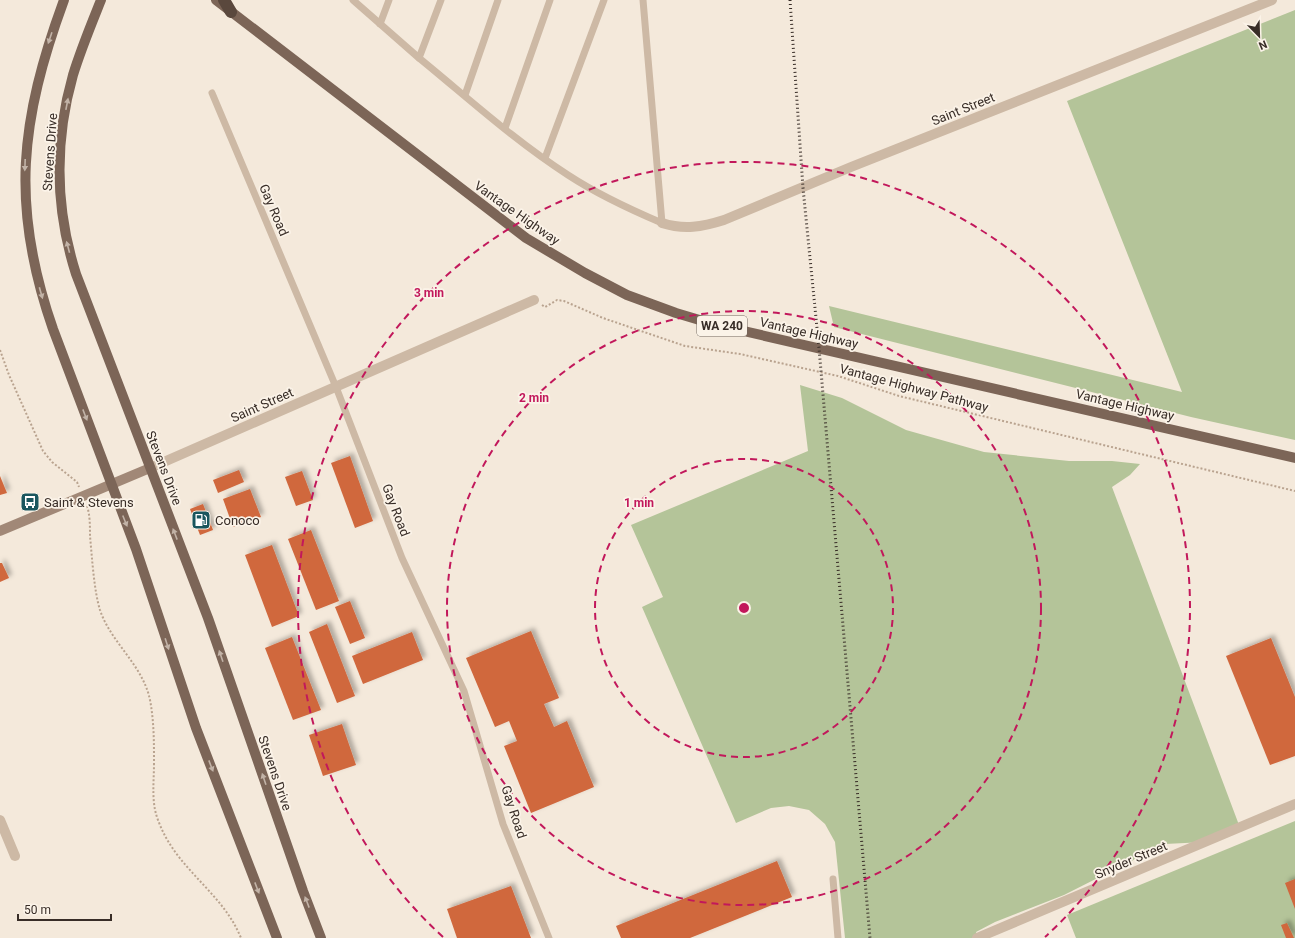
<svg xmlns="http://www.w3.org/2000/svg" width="1295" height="938" viewBox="0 0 1295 938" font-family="Roboto,sans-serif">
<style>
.green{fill:#b4c499}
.building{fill:#d0673d;filter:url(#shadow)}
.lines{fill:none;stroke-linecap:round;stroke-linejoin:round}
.path{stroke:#b9a38f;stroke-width:2;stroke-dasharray:2 2;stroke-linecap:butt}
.lane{stroke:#cdb9a5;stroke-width:7}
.street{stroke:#cdb9a5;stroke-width:10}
.secondary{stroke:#a18877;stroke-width:10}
.primary{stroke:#7c6557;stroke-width:10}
.highway{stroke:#5a483d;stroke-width:12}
.rail{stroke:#382d27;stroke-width:3;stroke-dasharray:1 3;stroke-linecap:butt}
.oneway{fill:#c2b3a7}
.ring{fill:none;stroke:#c2185b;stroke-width:2;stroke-dasharray:7 5}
.labels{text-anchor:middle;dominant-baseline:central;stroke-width:3.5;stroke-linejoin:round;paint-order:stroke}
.shield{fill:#fbf3e8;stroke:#726861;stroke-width:1}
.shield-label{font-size:12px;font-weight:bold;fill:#382d27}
.street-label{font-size:13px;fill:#382d27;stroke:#fbf3e8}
.poi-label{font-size:13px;fill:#382d27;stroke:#fbf3e8;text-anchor:start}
.centre{fill:#c2185b;stroke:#fbf3e8;stroke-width:2}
.ring-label{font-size:12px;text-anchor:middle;font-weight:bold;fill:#c2185b;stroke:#fbf3e8;stroke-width:3.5;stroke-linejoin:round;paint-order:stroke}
</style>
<defs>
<filter id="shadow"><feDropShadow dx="3.5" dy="-3.5" stdDeviation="2" flood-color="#0004"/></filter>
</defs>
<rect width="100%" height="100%" fill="#f4e9db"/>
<g class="green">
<path d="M1295,10V440L1191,417L834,327L829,306L1182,392L1067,101Z"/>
<path d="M800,385L842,398L906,430L984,452L1069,461H1112L1140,464L1130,475L1112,487L1239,825L1205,842L1165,844L1064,895L995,922L976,932L978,938H845L835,842L825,824L809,810L789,806L771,808L736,823L642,607L663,597L631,525L808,451Z"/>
<path d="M1295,821V938H1076L1067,915Z"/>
</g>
<g class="building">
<path d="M350,456L373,521L355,528L331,463Z"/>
<path d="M239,470L244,482L218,493L213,480Z"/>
<path d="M302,471L313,500L296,506L285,477Z"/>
<path d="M0,476L7,493L0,495Z"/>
<path d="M250,489L261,517L233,527L223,499Z"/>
<path d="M203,504L213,530L200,535L190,509Z"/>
<path d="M311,530L339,601L316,610L288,539Z"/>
<path d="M272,545L299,616L272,627L245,555Z"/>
<path d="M0,563H2L9,578L0,582Z"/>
<path d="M350,601L365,638L350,644L335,607Z"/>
<path d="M327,624L355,696L337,703L309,632Z"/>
<path d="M531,631L559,698L544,704L554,727L567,721L594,787L531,813L504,746L517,741L509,721L495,727L466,658Z"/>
<path d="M412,632L423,660L363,684L352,656Z"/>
<path d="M292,637L321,710L293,720L265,648Z"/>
<path d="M1271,638L1295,697V756L1270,765L1226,656Z"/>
<path d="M342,724L356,765L323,776L309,735Z"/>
<path d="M777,861L792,897L690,938H621L616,926Z"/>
<path d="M1295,879V909L1285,883Z"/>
<path d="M511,886L531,938H457L447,909Z"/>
<path d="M1287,923L1294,938H1286L1281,925Z"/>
</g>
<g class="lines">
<g class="path">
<path d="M542,305L545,307L557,300L564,301L603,318L685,346L740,354L838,376L899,396L1295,491"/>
<path d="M0,350L9,375L43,451L52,462L77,482L79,487"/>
<path d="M87,506C90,515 90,526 90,536C92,557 94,591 100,610C111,643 143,665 150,700C154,721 154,742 154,763C154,783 151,802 158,820C176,870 222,891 241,938"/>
</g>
<g class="lane">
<path d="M353,0L419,58"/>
<path d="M441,0L419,58C468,98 515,141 568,175C597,194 629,209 662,223L643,0"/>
<path d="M380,24L389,0"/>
<path d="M212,93L336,387L402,558L464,691L503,824L549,938"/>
<path d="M465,95L498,0"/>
<path d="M505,128L550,0"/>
<path d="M545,158L604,0"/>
<path d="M833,879L838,938"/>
</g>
<g class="street">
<path d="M662,223C684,230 702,227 724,220L851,167L1272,0"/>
<path d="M150,468L534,300"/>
<path d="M0,820L15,856"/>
<path d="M977,938L1295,804"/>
</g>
<path class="secondary" d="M0,531L150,468"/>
<g class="primary">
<path d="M64,0C20,120 10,206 53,329L136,549L196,728L277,938"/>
<path d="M101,0C91,25 81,49 73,75C54,142 55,208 76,274L208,618L303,891L321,938"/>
<path d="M216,0L526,238L585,273L627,295L676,313L713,324L1295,458"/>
</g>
<path class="highway" d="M224,0L231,12"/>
<path class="rail" d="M790,0L803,188L819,348L870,938"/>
</g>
<defs><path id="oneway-solid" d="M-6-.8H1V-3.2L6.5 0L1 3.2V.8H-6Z"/></defs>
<g class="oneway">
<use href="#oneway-solid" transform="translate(50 38) rotate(109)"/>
<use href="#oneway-solid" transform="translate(67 104) rotate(-79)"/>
<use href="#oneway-solid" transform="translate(25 165) rotate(92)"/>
<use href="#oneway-solid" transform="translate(68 247) rotate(-105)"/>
<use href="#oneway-solid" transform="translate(41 293) rotate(74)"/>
<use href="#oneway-solid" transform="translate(85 415) rotate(69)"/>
<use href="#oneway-solid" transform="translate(125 521) rotate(68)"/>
<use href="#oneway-solid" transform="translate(175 534) rotate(-111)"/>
<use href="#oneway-solid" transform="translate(167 644) rotate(72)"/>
<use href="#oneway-solid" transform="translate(221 656) rotate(-109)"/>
<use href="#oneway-solid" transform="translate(211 766) rotate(69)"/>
<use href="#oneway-solid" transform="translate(264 779) rotate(-109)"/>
<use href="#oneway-solid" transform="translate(257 888) rotate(69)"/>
<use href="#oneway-solid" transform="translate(307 902) rotate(-111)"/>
</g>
<g class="ring">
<circle cx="744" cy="608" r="149"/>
<circle cx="744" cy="608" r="297"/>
<path d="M443 937A446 446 0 1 1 1045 937"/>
</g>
<defs>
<symbol id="bus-square" viewBox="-11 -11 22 22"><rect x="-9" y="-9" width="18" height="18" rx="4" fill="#19565e" stroke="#fbf3e8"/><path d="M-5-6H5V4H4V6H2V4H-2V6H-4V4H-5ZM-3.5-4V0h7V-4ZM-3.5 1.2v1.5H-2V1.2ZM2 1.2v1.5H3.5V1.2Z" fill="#fff"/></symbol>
<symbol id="fuel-square" viewBox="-11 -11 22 22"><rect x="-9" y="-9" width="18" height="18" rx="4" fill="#19565e" stroke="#fbf3e8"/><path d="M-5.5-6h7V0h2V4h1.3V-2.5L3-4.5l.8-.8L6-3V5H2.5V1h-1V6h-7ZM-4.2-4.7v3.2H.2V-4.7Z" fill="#fff"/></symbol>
</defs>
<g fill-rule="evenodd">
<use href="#bus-square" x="19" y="491" width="22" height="22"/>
<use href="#fuel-square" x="190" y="509" width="22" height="22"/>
</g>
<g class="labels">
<rect class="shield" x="697" y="316" width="50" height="20" rx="3"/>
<g class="shield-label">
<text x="722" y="326">WA 240</text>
</g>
<g class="street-label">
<text transform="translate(963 109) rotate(-22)">Saint Street</text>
<text transform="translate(50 152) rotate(-86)">Stevens Drive</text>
<text transform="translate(274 210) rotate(67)">Gay Road</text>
<text transform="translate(517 213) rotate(35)">Vantage Highway</text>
<text transform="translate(809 333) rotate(13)">Vantage Highway</text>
<text transform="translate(914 388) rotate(15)">Vantage Highway Pathway</text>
<text transform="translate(262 405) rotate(-24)">Saint Street</text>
<text transform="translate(1125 405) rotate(13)">Vantage Highway</text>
<text transform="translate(164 468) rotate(69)">Stevens Drive</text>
<text transform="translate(396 510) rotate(69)">Gay Road</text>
<text transform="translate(275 773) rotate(71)">Stevens Drive</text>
<text transform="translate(514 812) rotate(72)">Gay Road</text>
<text transform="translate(1131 860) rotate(-23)">Snyder Street</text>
</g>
<g class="poi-label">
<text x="44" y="502">Saint &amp; Stevens</text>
<text x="215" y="520">Conoco</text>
</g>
</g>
<circle cx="744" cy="608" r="6" class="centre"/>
<g class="ring-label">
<text x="429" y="297">3 min</text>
<text x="534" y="402">2 min</text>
<text x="639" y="507">1 min</text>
</g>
<g transform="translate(1259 36) rotate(157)" stroke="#fbf3e8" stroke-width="3" paint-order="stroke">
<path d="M0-3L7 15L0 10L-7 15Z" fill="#382d27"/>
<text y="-6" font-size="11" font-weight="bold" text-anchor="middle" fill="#382d27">N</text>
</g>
<path d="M18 914v6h93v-6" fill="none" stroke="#382d27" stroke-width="2"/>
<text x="24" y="914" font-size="12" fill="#382d27" stroke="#fbf3e8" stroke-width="3" paint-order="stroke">50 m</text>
</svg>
